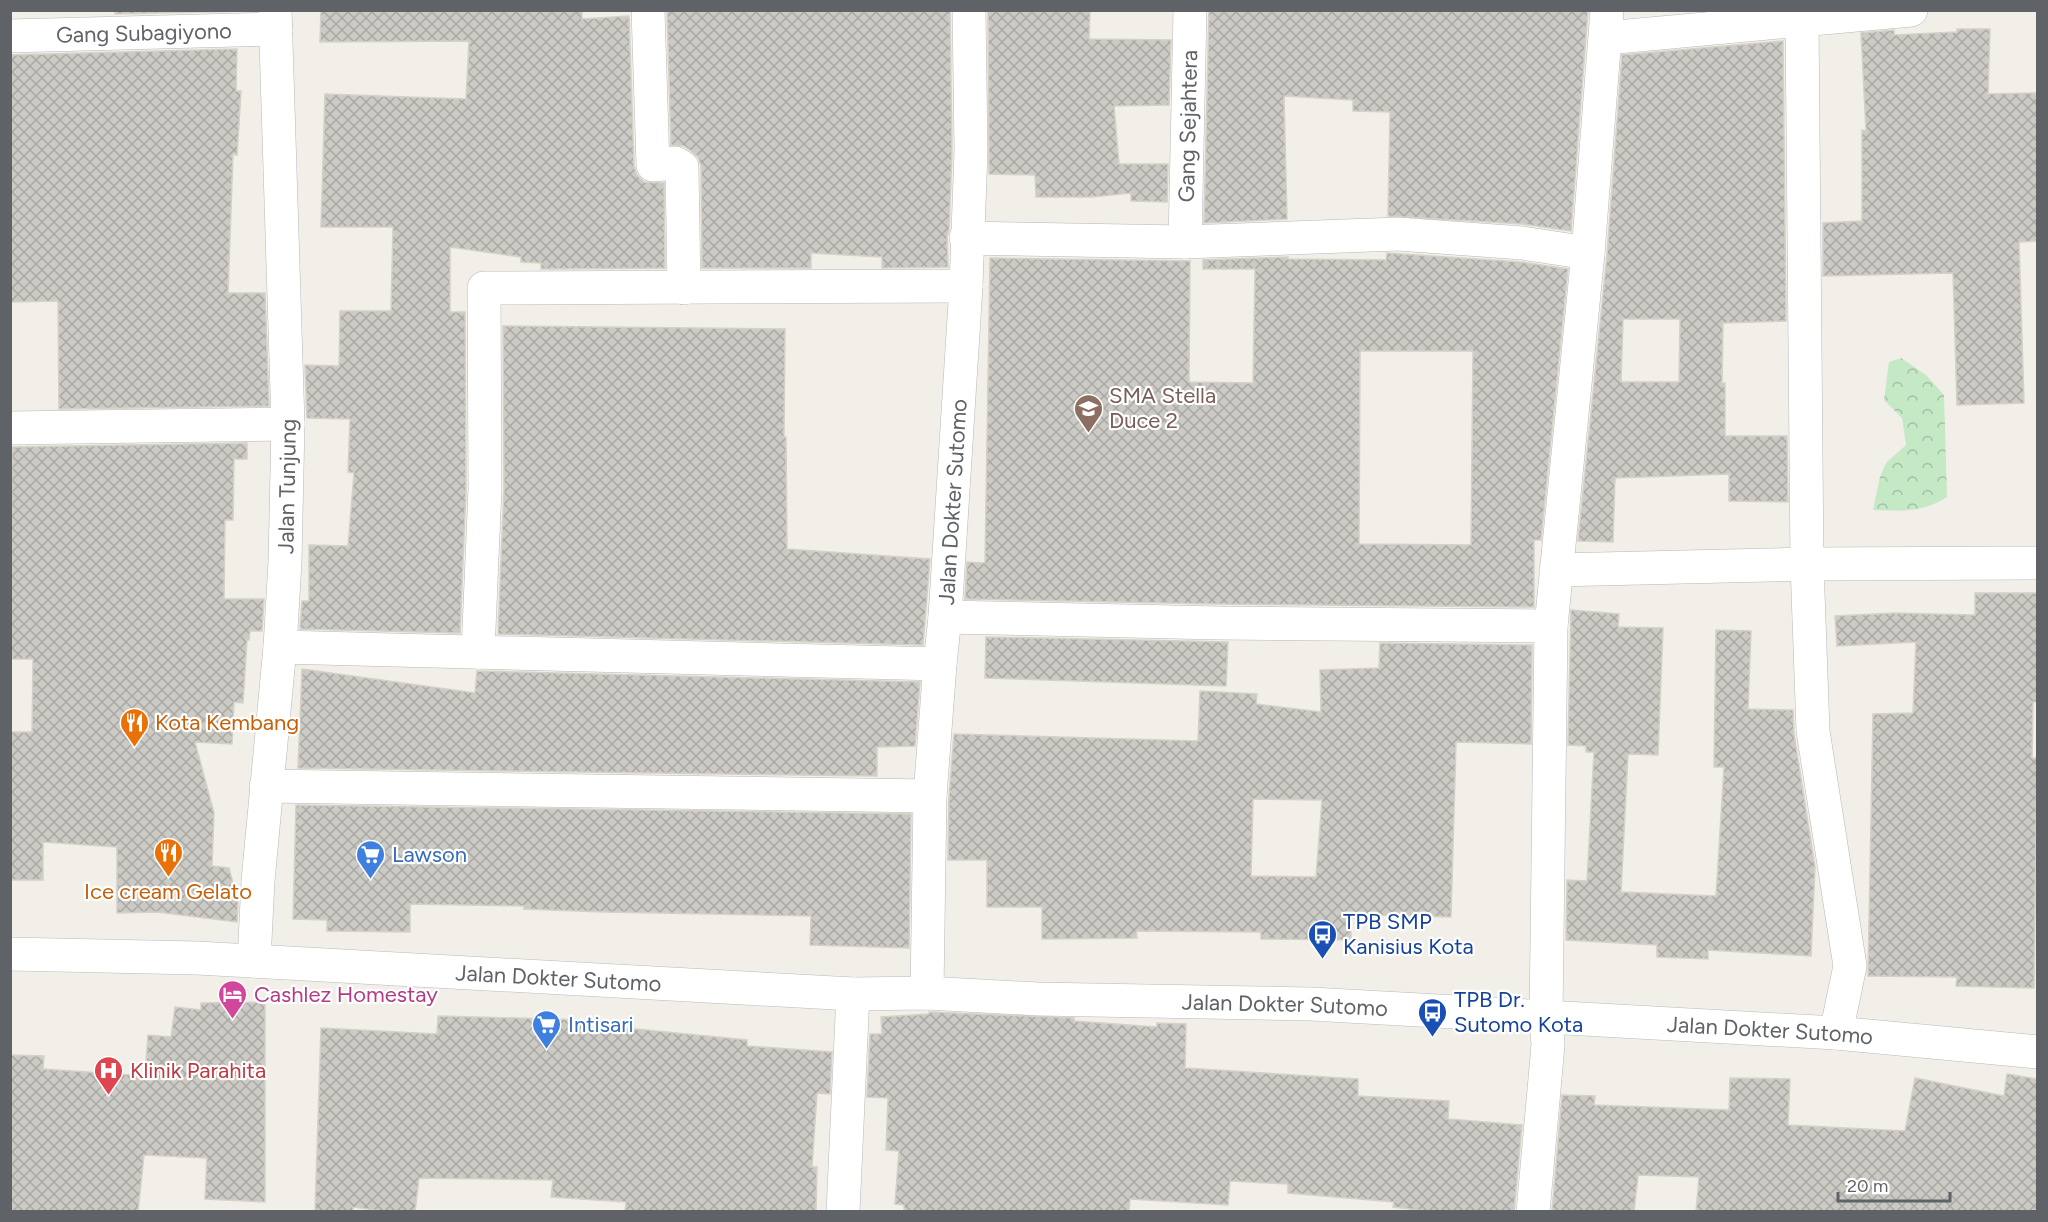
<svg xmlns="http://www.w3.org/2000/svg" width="2048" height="1222" viewBox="0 0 2048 1222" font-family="Figtree,sans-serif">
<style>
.forest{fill:url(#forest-crowns)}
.building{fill:url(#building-cross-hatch);stroke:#d6d1c6;stroke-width:1.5;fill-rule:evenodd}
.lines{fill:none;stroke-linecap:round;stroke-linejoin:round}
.minor-casing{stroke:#b5b8bc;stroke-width:34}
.tertiary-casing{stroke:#b5b8bc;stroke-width:34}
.secondary-casing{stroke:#b6babf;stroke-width:34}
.minor{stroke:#fff;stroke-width:33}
.tertiary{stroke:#fff;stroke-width:33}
.secondary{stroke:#fff;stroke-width:33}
.labels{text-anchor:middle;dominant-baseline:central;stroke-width:4.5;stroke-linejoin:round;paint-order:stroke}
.street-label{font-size:22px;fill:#5f6368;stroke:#fff}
.education-label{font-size:22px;fill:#785e54;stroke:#fff;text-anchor:start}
.food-label{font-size:22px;fill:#c56008;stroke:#fff;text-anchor:start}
.shop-label{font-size:22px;fill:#366cbe;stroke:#fff;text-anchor:start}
.transit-label{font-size:22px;fill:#164399;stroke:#fff;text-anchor:start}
.hotel-label{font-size:22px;fill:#b23c85;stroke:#fff;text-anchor:start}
.health-label{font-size:22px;fill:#be3a42;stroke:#fff;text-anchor:start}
</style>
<defs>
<pattern id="forest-crowns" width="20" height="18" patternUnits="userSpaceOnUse" patternTransform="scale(1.5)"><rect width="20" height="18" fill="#c5e8c5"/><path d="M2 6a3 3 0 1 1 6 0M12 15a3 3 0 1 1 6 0" fill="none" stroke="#a3c0a4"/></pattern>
<pattern id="building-cross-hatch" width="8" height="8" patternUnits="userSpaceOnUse" patternTransform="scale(1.5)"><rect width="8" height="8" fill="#cccac5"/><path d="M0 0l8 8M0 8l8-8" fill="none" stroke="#a9a8a4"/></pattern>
</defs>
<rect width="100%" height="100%" fill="#f1efe8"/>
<path class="forest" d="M1901,358L1926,375L1944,395L1947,497C1922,513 1902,511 1873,510L1880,477L1886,463L1906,445L1902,418L1884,400L1889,362Z"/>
<g class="building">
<path d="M115,10H243V11L115,14Z"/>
<path d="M321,10H582V19L629,16L634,166L637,175L644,182L664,183L665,268L541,269V263L521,262V257L450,247V312H465L466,489L460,633L300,629L302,601H309V545L348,546L354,473L348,472L350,419L307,418L305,365L339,366L340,311H391L393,227H321L325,94L466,99L469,41L320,42Z"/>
<path d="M667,10H950L952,151L949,230L947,237L948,267L882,268V257L811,253V268H702L701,166L698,157L691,151L684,146L671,145Z"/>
<path d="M988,10H1090L1089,39L1171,40L1169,105L1114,106L1119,164H1168L1167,202L1131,201V193L1092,197H1036L1035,175L989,174Z"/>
<path d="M1209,10H1588L1571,231L1523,224L1388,216L1390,112L1353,111V100L1284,96L1287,219L1204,223Z"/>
<path d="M1957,29H1990L1988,94L2037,93V241L2019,242L2024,403L1957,405L1953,273L1823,276V223L1862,221V130L1866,131L1861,33L1894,30V35L1957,32Z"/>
<path d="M1783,41L1786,321L1723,323L1722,383H1725V436H1787L1788,502L1729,501V474L1615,478L1613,542L1578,541L1607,255L1622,55ZM1623,319H1680L1679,382H1621Z"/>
<path d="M237,49L236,91H241L237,155L233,154L228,293H265L269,406L59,409L58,301L10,302V55Z"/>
<path d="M1387,253L1520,262L1568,269L1541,540H1534V607L1219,604L965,599L967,562L985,563L990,258L1190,261L1189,382L1253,383L1255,269H1203V260L1288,257V259L1386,260ZM1360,351H1473L1471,545L1359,544Z"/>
<path d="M503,326L785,329L784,437H786L787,549L930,559L923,645L498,634L504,489Z"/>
<path d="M247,443V459H234L233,520H225L224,599H264L262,631H250L249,640H247L243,703L234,702L232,744L195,742L214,813L212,866L229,868L238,902L237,922L157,912L117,913V847L43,842V880H10V732H32L33,659H10L12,447Z"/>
<path d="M1975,593H2037V702H2033L2032,758H2037L2034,988L1956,986L1957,977L1868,976L1873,714L1913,713L1916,642L1837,646L1835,616L1895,613L1975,615Z"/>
<path d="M1571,610L1619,614L1618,627L1663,628L1658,755L1628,754L1621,892L1716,896L1724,767H1714L1716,630L1751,631L1748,709L1793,710L1794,734L1815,867L1811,956L1708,950V959L1657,957V945L1566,940L1567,880L1587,881L1594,752H1586V746L1568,745Z"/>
<path d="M986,637L1228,642L1226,686L985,678Z"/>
<path d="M1380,643L1532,645L1531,744L1456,742L1451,917L1376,915V917L1351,918V940L1261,939V932L1136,931L1137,938L1042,939V907H987V860H948L949,797L954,734L1198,741L1200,691L1257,694L1256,704L1321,712L1320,670L1379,668ZM1253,799L1322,800L1316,877L1251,876Z"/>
<path d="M302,669L475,693L477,671L920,682L915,746L877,747V776L298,768Z"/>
<path d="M296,805L911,814L909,948L810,945L811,916L604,912L524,909V906L410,904V932L327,931V920L293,919Z"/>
<path d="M265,1002V1202L205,1199L207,1158L144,1155L138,1212H10V1055L44,1056L43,1069L145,1076L148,1035L171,1037L175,1007L201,1010V1003Z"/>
<path d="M929,1012L1074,1018V1021L1157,1027V1023L1186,1024L1185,1068L1358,1079V1096L1449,1101L1448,1119L1522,1125L1514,1212H1434L1393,1207L1394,1202L1288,1193V1184L1230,1181L1228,1205L1130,1199L1129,1212H904V1205L895,1204L899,1151L886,1150L888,1098L867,1097L870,1034H882L881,1017L929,1014Z"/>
<path d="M438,1016L588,1020L587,1028L636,1029L747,1040V1046L832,1052L830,1094L817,1093L812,1167H817L816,1212H625L626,1202L551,1197L553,1180L419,1178L415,1212H390L353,1207V1212H315L321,1028L437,1034Z"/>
<path d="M2007,1074L2037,1079V1212H1696L1699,1177L1638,1175L1634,1212H1552L1562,1095L1595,1096L1594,1105L1729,1110L1730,1078L1790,1079L1788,1125L1905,1131L1915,1078L2004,1096Z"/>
</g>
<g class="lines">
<defs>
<g id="minor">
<path d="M648,10L653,165L675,163L682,167L684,288"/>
<path d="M1802,20L1807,564L1813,731L1850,966L1836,1033"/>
<path id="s1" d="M10,36L276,29"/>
<path d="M1606,38L1911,10"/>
<path d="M966,238L1185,242L1398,234L1522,243L1588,253"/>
<path id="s2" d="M1185,242L1190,10"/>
<path d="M10,428L288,424"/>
<path d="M1556,570L1807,564L2038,563"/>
<path d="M945,617L1219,623L1551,626"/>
<path d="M280,647L940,664"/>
<path d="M478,652L485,489L484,288L966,286"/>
<path d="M266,786L930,796"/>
<path id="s3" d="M927,993L930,796L940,664L945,617L966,286L971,151L969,10"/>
<path d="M843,1212L853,994"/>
<path d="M1533,1212L1548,1045L1546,1018L1551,626L1588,253L1607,10"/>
</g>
<g id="tertiary">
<path id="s4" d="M254,961L258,881L280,647L285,562L288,424L275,10"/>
</g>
<g id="secondary">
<path id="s5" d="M10,954L197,958L853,994L927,993L1038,999L1311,1004L1836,1033L2038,1052"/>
</g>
</defs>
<use href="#minor" class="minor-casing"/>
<use href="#tertiary" class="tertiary-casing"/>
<use href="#secondary" class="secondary-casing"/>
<use href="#minor" class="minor"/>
<use href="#tertiary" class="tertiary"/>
<use href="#secondary" class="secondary"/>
</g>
<defs>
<symbol id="school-pin" viewBox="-11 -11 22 30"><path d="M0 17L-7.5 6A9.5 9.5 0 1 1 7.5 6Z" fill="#8d6e63" stroke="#fff"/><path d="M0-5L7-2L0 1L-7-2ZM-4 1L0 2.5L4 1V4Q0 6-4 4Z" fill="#fff"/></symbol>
<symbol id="restaurant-pin" viewBox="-11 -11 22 30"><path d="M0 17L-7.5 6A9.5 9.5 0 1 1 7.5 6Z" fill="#e8710a" stroke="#fff"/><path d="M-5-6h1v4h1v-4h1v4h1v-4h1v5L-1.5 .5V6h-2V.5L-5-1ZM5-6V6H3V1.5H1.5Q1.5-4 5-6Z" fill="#fff"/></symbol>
<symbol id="supermarket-pin" viewBox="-11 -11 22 30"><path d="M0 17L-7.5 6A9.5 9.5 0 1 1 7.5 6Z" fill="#3f7fe0" stroke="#fff"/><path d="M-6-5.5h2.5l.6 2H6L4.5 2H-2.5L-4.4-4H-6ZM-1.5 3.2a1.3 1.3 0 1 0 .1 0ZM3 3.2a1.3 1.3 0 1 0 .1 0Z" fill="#fff"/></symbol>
<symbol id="bus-pin" viewBox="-11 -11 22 30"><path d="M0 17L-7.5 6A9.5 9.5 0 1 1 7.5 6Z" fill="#1a4fb4" stroke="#fff"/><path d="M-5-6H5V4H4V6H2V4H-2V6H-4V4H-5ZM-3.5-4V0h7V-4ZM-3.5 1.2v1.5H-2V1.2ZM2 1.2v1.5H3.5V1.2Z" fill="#fff"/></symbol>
<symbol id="hotel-pin" viewBox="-11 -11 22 30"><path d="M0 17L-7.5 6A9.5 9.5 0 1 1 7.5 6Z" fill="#d1479c" stroke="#fff"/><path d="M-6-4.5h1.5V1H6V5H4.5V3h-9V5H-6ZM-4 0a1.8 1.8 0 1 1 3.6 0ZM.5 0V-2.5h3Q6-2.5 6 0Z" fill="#fff"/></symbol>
<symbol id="hospital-pin" viewBox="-11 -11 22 30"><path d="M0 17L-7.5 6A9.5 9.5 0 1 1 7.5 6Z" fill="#e0444e" stroke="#fff"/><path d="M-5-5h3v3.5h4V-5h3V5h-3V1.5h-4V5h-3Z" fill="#fff"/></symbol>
</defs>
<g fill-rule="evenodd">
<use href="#school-pin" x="1072" y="392" width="33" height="45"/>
<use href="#restaurant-pin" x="118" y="706" width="33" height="45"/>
<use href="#restaurant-pin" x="152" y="836" width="33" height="45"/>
<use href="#supermarket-pin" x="354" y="838" width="33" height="45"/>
<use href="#bus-pin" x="1306" y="918" width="33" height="45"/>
<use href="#hotel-pin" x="216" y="978" width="33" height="45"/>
<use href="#bus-pin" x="1416" y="996" width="33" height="45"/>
<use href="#supermarket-pin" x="530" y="1008" width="33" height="45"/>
<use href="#hospital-pin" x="92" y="1054" width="33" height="45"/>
</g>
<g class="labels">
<g class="street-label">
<text stroke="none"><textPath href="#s1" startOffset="134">Gang Subagiyono</textPath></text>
<text stroke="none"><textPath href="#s2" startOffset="116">Gang Sejahtera</textPath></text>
<text stroke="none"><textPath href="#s4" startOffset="476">Jalan Tunjung</textPath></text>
<text stroke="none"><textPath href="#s3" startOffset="492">Jalan Dokter Sutomo</textPath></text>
<text stroke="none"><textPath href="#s5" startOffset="549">Jalan Dokter Sutomo</textPath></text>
<text stroke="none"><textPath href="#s5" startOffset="1276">Jalan Dokter Sutomo</textPath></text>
<text stroke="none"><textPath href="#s5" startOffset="1762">Jalan Dokter Sutomo</textPath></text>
</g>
<g class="education-label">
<text x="1109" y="395">SMA Stella<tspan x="1109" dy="25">Duce 2</tspan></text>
</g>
<g class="food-label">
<text x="155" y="722">Kota Kembang</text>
<text x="168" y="891" text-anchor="middle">Ice cream Gelato</text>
</g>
<g class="shop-label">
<text x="392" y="854">Lawson</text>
<text x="568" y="1024">Intisari</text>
</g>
<g class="transit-label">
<text x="1343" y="921">TPB SMP<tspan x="1343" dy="25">Kanisius Kota</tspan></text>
<text x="1454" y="999">TPB Dr.<tspan x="1454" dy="25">Sutomo Kota</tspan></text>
</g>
<g class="hotel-label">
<text x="254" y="994">Cashlez Homestay</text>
</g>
<g class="health-label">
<text x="130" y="1070">Klinik Parahita</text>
</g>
</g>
<rect width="2048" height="1222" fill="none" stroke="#5f6368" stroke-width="24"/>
<path d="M1838 1192v9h112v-9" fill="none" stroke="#5f6368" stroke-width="3"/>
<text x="1847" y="1192" font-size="18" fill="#5f6368" stroke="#ffffff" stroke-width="4.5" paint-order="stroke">20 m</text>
</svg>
